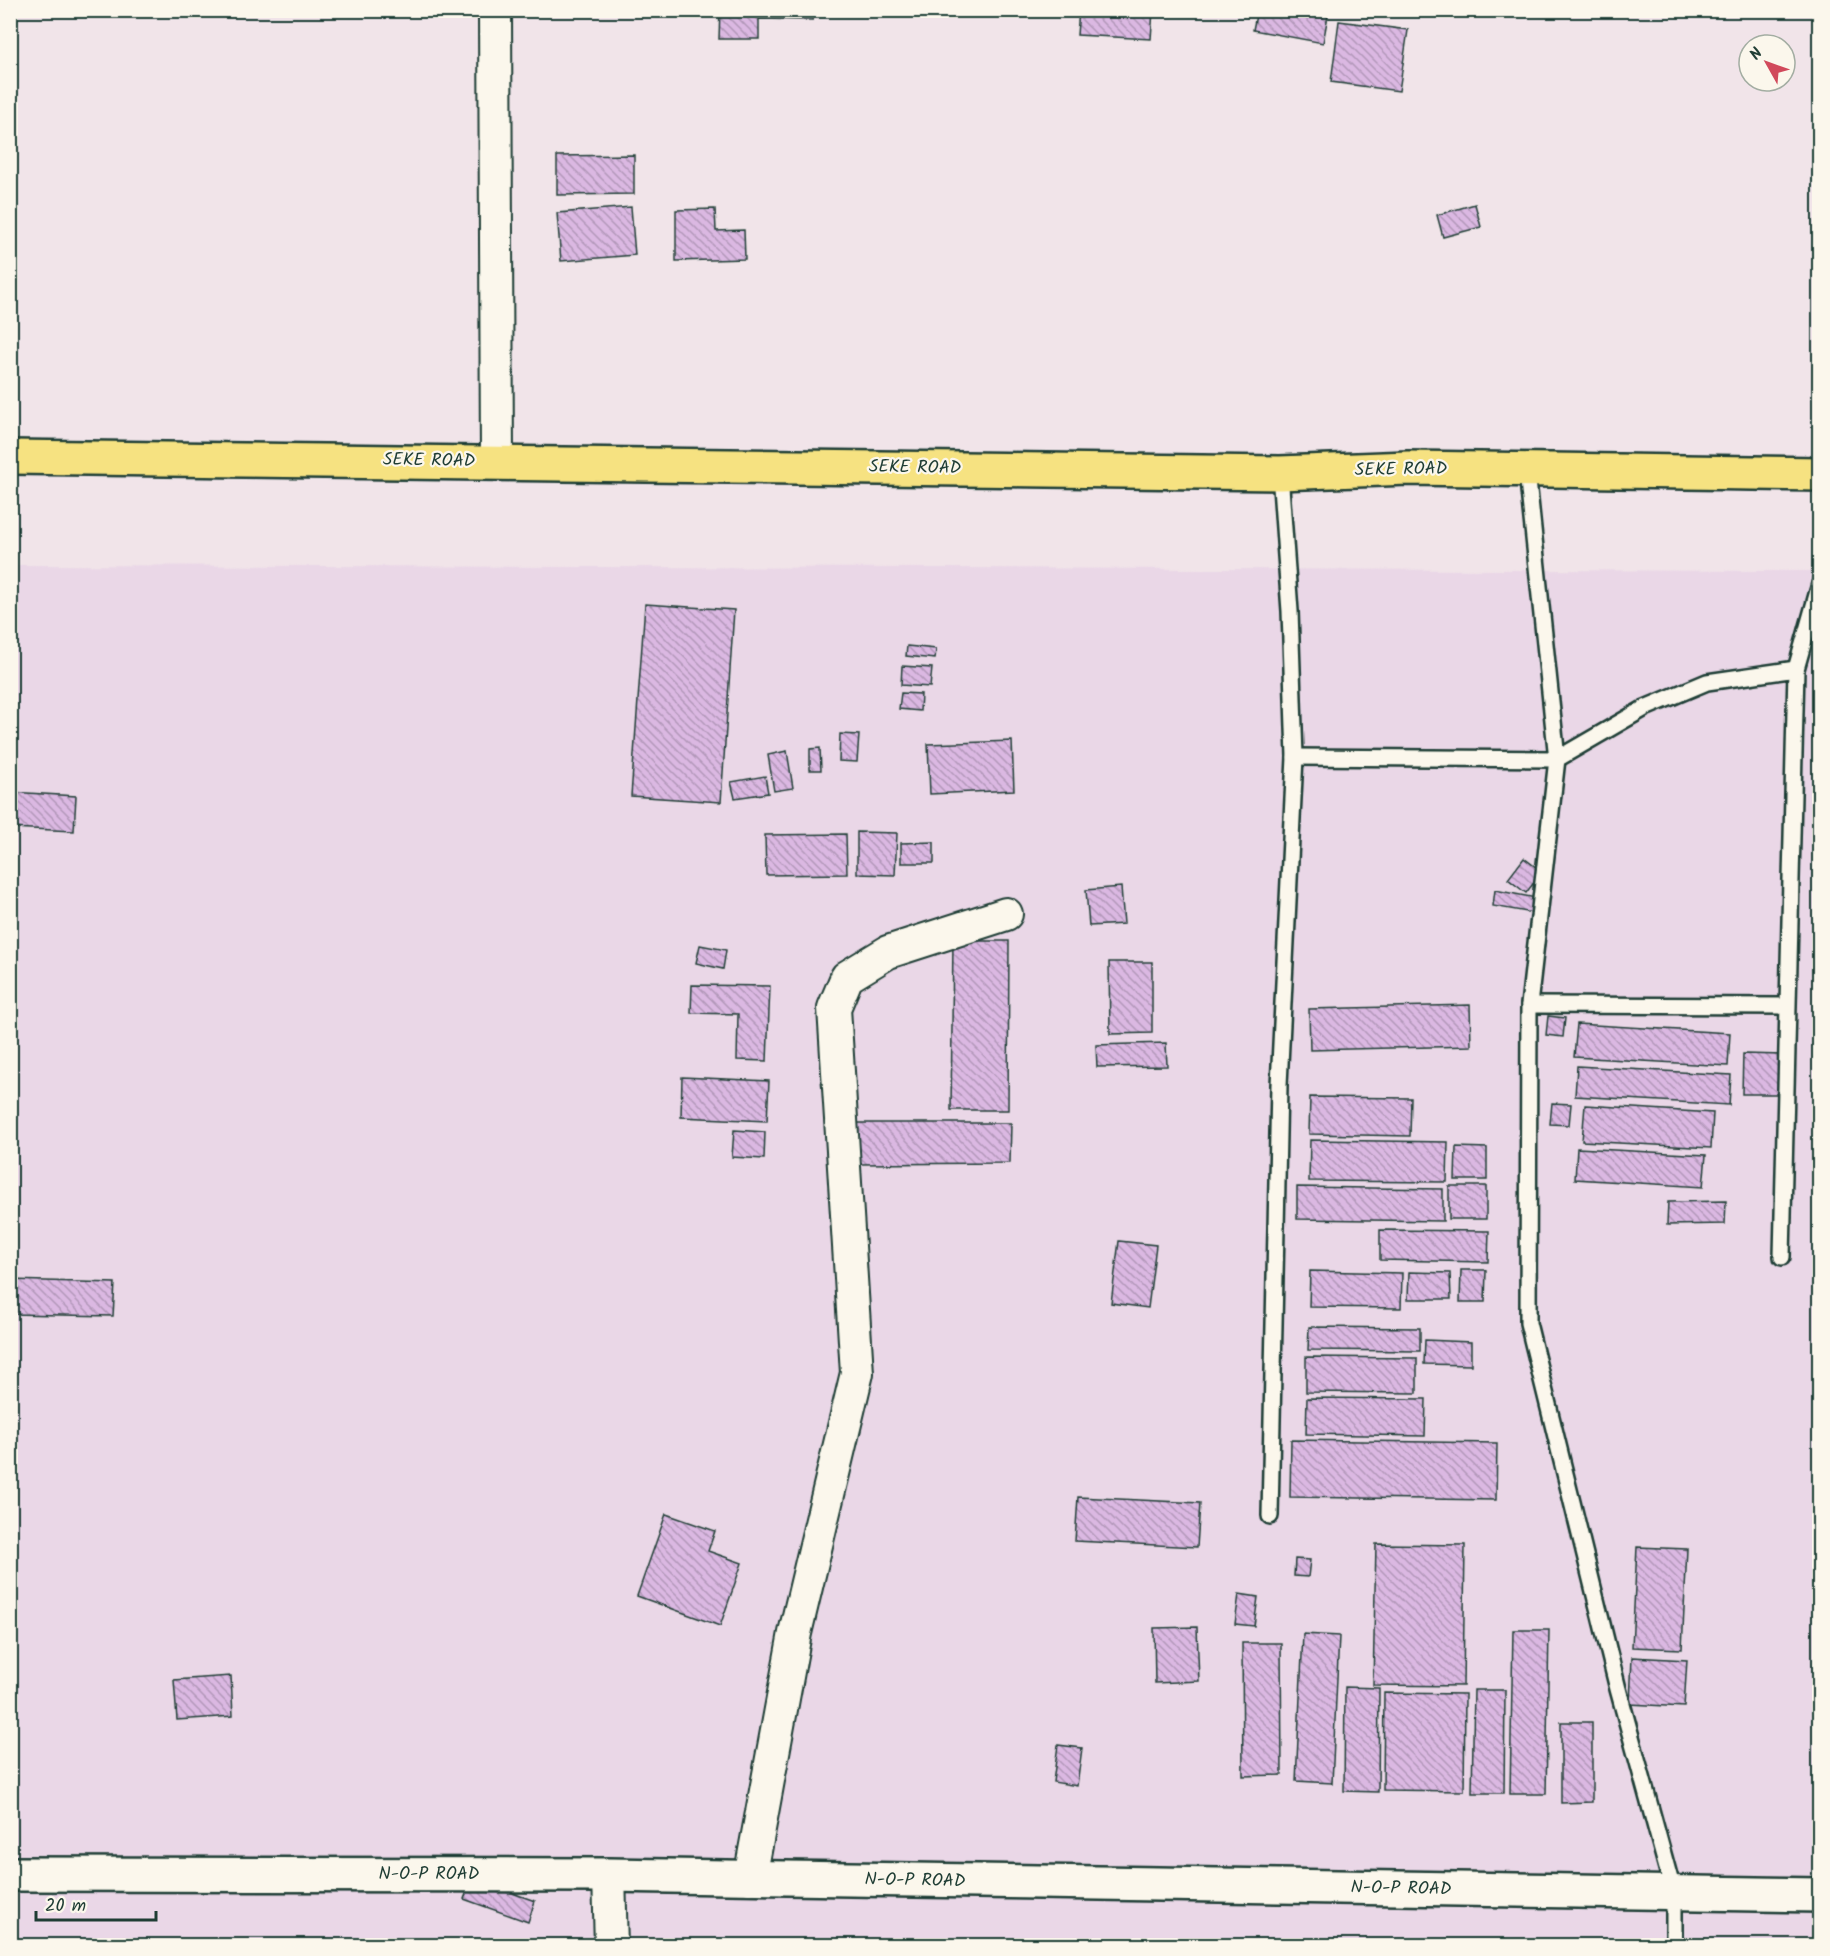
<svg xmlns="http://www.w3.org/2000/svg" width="1830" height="1956" viewBox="0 0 1830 1956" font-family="Kalam,sans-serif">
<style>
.built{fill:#ead7e7}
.building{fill:url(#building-back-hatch);stroke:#1f3d34;stroke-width:1.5}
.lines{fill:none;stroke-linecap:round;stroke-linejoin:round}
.service-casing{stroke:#1f3d34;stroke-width:20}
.minor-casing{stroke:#1f3d34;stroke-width:36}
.tertiary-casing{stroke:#1f3d34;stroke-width:38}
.primary-casing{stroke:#1f3d34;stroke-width:38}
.service{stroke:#fbf7ec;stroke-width:15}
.minor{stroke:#fbf7ec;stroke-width:32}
.tertiary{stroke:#fbf7ec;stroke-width:33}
.primary{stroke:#f6e281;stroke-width:33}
.labels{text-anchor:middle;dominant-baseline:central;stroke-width:4.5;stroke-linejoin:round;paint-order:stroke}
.street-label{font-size:18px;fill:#1f3d34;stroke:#fbf7ec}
</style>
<defs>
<pattern id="building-back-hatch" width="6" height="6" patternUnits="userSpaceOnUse" patternTransform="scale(1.5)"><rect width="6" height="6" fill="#dbb8e2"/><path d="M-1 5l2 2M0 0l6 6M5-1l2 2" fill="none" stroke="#b197b8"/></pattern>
</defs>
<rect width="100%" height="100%" fill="#f1e4e9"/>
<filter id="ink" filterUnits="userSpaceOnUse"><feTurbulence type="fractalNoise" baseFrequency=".0167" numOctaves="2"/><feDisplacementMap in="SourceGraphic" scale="12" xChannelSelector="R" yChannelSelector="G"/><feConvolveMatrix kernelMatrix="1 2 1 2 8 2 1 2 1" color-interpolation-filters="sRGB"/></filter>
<g filter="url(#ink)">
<path class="built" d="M11,565L1819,571V1945L11,1946Z"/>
<g class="building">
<path d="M720,10H813V20L759,19V39H719Z"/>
<path d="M1079,10H1153L1151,39L1077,35Z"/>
<path d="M1257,10H1329L1323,43L1253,30Z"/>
<path d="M1339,21L1408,30L1399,91L1331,82Z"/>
<path d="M634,155V194L557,195V156Z"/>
<path d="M1475,204L1481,227L1443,237L1437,215Z"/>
<path d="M631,207L635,255L561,261L557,213Z"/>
<path d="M715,209L716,231L744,230L745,259L676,261V210Z"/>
<path d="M645,604L734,610L721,802L631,796Z"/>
<path d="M907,646L936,649L935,659L906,656Z"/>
<path d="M902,666L932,668L930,687L901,685Z"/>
<path d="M901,693L921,694L920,711L899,709Z"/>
<path d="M840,734L859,735L857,762L839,761Z"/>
<path d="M1012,741L1014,790L930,794L928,744Z"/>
<path d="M820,748L821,770H810V749Z"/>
<path d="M787,751L793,788L774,791L768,755Z"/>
<path d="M765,776L768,793L735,798L731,782Z"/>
<path d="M10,792L76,796L74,831L10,828Z"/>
<path d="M857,832L897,833L895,875L857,874Z"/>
<path d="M846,834L847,874L766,875L765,835Z"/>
<path d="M934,842V863H901V843Z"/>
<path d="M1524,858L1542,872L1526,893L1508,879Z"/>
<path d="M1121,887L1124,924L1089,926L1086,890Z"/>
<path d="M1495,890L1536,898L1533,913L1493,906Z"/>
<path d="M953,941H1009L1008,1110H951Z"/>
<path d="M700,945L726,950L723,969L696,963Z"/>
<path d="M1109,962H1152V1033L1110,1034Z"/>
<path d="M692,985L770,986L767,1061L737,1060L738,1014L691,1013Z"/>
<path d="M1470,1005L1471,1046L1310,1050L1309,1009Z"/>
<path d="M1548,1016L1565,1018L1563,1037L1546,1035Z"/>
<path d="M1577,1024L1730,1033L1728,1066L1574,1057Z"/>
<path d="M1166,1043L1167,1066L1097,1067L1096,1045Z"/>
<path d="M1743,1054L1783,1055V1094H1742Z"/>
<path d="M1577,1066L1731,1075L1729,1105L1575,1096Z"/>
<path d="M682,1077L769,1081L767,1121L681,1117Z"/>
<path d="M1310,1097L1411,1098L1410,1136L1309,1134Z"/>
<path d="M1552,1103L1571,1104L1569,1125L1550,1124Z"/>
<path d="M1585,1105L1713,1113L1711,1148L1582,1141Z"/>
<path d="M857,1123H1011L1010,1163L856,1164Z"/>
<path d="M734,1130L765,1132L764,1159L732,1157Z"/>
<path d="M1310,1140L1448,1142L1447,1182L1309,1181Z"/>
<path d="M1456,1147L1487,1148V1180H1455Z"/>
<path d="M1577,1148L1706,1155L1703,1187L1575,1179Z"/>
<rect x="1449" y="1186" width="37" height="33"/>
<path d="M1297,1187L1443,1189V1221L1297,1219Z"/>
<path d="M1726,1201L1725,1224L1667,1225L1668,1202Z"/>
<path d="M1380,1230L1489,1231L1488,1262L1380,1260Z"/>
<path d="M1119,1241L1156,1245L1148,1308L1111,1303Z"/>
<path d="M1461,1270H1486L1485,1302H1460Z"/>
<path d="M1310,1271L1402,1273L1401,1308L1309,1307Z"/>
<path d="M1409,1272L1450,1273L1451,1299H1408Z"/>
<path d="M10,1280L115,1283L113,1316L10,1314Z"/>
<path d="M1309,1327L1420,1328V1351L1308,1350Z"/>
<path d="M1425,1340L1471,1342V1365L1424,1364Z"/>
<path d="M1306,1357L1417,1358V1393L1306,1392Z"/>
<path d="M1307,1398L1426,1399L1425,1436L1306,1434Z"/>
<path d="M1291,1440L1497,1443L1496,1500L1290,1497Z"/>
<path d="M1078,1497L1200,1503L1197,1547L1075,1541Z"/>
<path d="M666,1514L715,1531L708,1551L742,1563L720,1626L637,1596Z"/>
<path d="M1376,1544L1465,1545L1463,1686L1373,1685Z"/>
<path d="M1637,1547L1687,1549L1682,1649L1632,1647Z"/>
<path d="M1295,1559L1310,1560L1308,1577L1294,1576Z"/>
<path d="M1239,1594L1258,1597L1254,1626L1235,1624Z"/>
<path d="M1197,1627L1199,1681L1155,1683L1154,1628Z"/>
<path d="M1513,1630H1549L1546,1794H1510Z"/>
<path d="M1303,1634L1339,1636L1332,1783L1296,1781Z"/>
<path d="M1242,1643H1281L1282,1775L1243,1776Z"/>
<path d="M1632,1657L1687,1660L1684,1707L1630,1704Z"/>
<path d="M231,1676L233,1716L177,1720L174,1680Z"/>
<path d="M1345,1687L1379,1688L1378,1792L1344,1791Z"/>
<path d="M1474,1690H1505L1504,1793H1472Z"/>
<path d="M1384,1693L1465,1694L1464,1791L1383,1790Z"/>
<path d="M1561,1722H1592V1802L1561,1803Z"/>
<path d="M1058,1745L1082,1748L1077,1786L1053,1782Z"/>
<path d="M472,1879L535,1901L528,1922L464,1899Z"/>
</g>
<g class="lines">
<defs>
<g id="service">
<path d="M1527,471L1557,759L1529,1005L1528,1323L1618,1689L1674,1894V1946"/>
<path d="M1295,757L1557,759L1645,708L1707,682L1796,669"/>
<path d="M1529,1005L1787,1006"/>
<path d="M1782,1257L1796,669L1820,584"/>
<path d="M1270,1516L1279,1085L1295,757L1290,611L1280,473"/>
</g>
<g id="minor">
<path d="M495,10L497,462"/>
<path d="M609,1875L611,1946"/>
<path d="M750,1878L795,1633L857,1373L834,1008L847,977L888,952L1006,914"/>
</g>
<path id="tertiary" d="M10,1874L609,1875L1820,1895"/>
<path id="primary" d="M10,457L1280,473L1408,468L1820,474"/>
</defs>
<use href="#service" class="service-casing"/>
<use href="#minor" class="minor-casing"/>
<use href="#tertiary" class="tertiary-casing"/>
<use href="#primary" class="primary-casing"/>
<use href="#service" class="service"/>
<use href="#minor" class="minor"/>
<use href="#tertiary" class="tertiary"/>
<use href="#primary" class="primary"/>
</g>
</g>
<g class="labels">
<g class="street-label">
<text transform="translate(429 461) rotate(1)">SEKE ROAD</text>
<text transform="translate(915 468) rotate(1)">SEKE ROAD</text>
<text transform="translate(1401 470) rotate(-1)">SEKE ROAD</text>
<text x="429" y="1874">N-O-P ROAD</text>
<text transform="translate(915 1881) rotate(1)">N-O-P ROAD</text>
<text transform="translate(1401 1889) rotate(1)">N-O-P ROAD</text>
</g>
</g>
<rect width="1830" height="1956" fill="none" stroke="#fbf7ec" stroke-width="36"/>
<rect x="18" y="18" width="1794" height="1920" fill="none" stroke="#1f3d34" stroke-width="2" filter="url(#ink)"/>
<g transform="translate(1767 63) rotate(310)"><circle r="28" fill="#fbf7ec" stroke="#a3ada2" stroke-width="1.5"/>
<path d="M0-4.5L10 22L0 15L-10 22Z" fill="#d1495b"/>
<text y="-9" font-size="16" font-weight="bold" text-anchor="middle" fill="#1f3d34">N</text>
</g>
<path d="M36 1911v9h120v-9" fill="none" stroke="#1f3d34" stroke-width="3"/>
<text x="45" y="1911" font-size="18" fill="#1f3d34" stroke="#fbf7ec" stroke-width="4.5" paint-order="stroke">20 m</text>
</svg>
